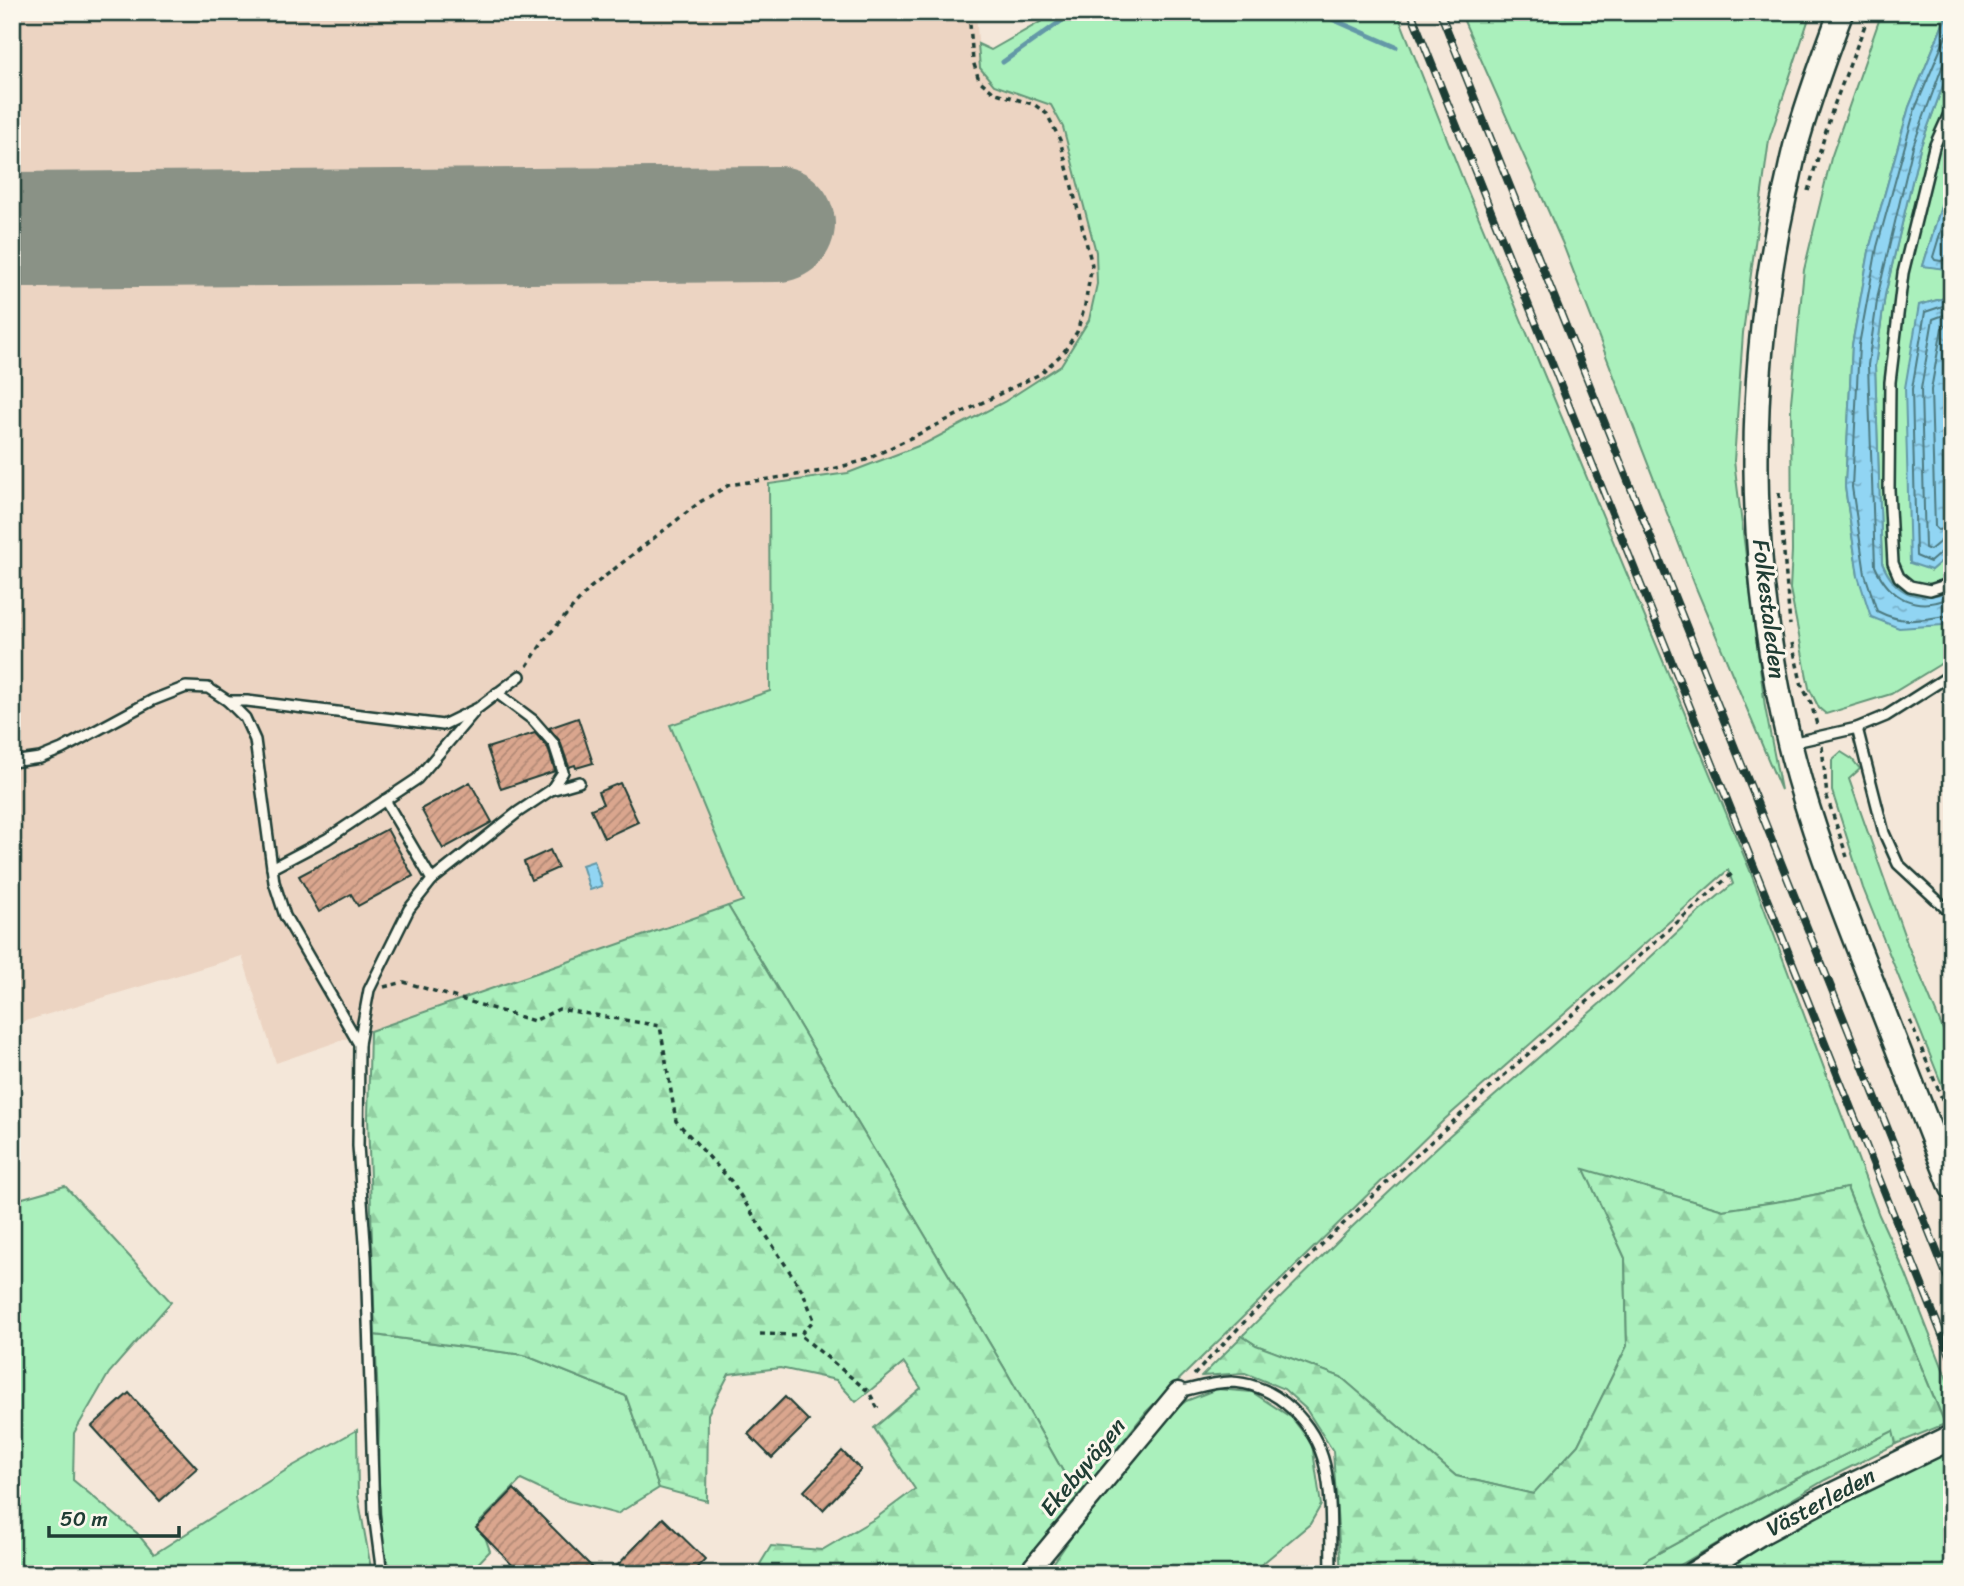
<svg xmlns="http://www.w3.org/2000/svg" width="1964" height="1586" viewBox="0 0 1964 1586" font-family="Sriracha,sans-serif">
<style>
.built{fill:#ecd4c2}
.grass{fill:#aaf0bc;stroke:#649678;stroke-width:2}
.forest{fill:url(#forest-firs);stroke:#649678;stroke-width:2}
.water{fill:url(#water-ripples);stroke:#6398a7;stroke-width:2}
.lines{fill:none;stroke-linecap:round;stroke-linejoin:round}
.shore{stroke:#4d7a80;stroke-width:2}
.stream{stroke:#6398a7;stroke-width:5}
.runway{stroke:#8a9286;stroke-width:116}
.building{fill:url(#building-hatch);stroke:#1f3d34;stroke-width:2}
.service-casing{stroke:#1f3d34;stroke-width:14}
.minor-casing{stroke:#1f3d34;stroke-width:23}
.secondary-casing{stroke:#1f3d34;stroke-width:28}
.path{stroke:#1f3d34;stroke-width:3.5;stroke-dasharray:5 5;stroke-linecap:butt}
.service{stroke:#fbf7ec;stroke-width:9}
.minor{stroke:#fbf7ec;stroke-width:18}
.secondary{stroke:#fbf7ec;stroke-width:23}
.rail-casing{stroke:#1f3d34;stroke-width:8}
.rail{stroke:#fbf7ec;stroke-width:5;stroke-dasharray:16;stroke-linecap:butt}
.labels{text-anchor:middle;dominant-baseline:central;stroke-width:6;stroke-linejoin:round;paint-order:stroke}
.street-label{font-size:23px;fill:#1f3d34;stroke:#fbf7ec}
</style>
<defs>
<pattern id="forest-firs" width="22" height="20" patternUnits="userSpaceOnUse" patternTransform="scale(1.75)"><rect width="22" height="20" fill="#aaf0bc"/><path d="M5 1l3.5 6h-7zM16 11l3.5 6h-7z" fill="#92cfa2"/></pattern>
<pattern id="water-ripples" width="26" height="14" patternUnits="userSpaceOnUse" patternTransform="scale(1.75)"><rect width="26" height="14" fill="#91d5f3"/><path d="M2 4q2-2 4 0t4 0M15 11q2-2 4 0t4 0" fill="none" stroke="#76aec6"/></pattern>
<pattern id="building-hatch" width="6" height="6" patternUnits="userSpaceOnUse" patternTransform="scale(1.75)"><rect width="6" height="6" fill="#daa68e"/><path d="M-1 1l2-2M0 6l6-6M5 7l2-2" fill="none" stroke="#b08875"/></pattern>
</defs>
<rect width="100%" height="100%" fill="#f4e7d9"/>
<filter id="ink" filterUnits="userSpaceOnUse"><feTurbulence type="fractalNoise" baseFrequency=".0143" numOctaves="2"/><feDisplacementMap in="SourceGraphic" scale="14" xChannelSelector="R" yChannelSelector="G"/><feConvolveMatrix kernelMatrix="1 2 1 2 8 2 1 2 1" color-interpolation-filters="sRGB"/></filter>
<g filter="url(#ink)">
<path class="built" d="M12,12H976L980,68L1051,105L1063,127L1096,252L1097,284L1088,324L1061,365L1004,402L926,443L848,473L769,485L770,691L670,725L744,901L276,1063L242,956L12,1025Z"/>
<g class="grass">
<path d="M1058,12H1397L1464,182L1749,868L1879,1215L1905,1272L1952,1392V1419L1945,1424L1847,1188L1794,1199L1723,1210L1585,1170L1625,1258L1627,1346L1578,1445L1533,1494L1456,1476L1341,1377L1256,1345L1242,1336L1352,1227L1450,1135L1611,994L1700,911L1733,884L1728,870L1445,1119L1146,1412L1078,1498L1005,1369L728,906L743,901L670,725L770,691L769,484L848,473L926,443L1004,402L1061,365L1089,320L1097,284L1096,252L1063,127L1051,105L994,85L980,68L978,44L991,50Z"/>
<path d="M1460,12H1811L1769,140L1743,333L1734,461L1765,707L1781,790L1696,588L1562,242Z"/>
<path d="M1882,12H1948L1909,107L1870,246L1852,345L1845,487L1858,576L1943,625L1952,621V654L1939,665L1891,694L1826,714L1819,708L1809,688L1790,589L1792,551L1791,402L1804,270L1831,158Z"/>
<path d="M1952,61V170L1923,266L1952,269V296L1919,305L1931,570L1952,552V590C1919,603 1896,596 1882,563L1875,366L1885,295L1920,148Z"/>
<path d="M1841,752L1852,759L1860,769L1849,779L1908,946L1952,1051V1110L1863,888L1832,791V760Z"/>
<path d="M65,1186L171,1302L109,1373L74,1433L73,1480L137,1533L154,1554L291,1467L357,1430L358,1496L372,1574H12V1201Z"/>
<path d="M375,1335L524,1355L626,1396L659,1488L617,1514L561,1499L521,1480L480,1522L490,1551L468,1574H392L382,1543L378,1465L379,1422Z"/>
<path d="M1217,1389L1252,1392L1292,1418L1312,1444L1321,1505L1310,1524L1250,1574H1046L1098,1498L1157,1424L1186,1401Z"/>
<path d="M1894,1430L1896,1444L1825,1480L1665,1574H1630L1649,1558L1780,1487Z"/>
<path d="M1952,1451V1574H1717L1818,1513Z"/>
</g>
<g class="forest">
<path d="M728,906L1005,1369L1078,1498L1017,1574H754L771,1546L822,1550L876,1518L915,1489L874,1428L921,1388L904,1363L856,1402L836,1380L780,1368L729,1374L708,1414L707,1501L659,1488L626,1396L524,1355L375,1335L368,1117L370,1031Z"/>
<path d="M1584,1169L1723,1210L1794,1199L1847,1188L1945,1424L1896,1444L1893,1431L1780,1487L1649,1558L1630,1574H1341L1333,1451L1306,1409L1284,1389L1245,1373L1202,1376L1242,1336L1256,1345L1341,1377L1456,1476L1533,1494L1578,1445L1627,1346L1625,1258Z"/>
</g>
<g class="water">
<path d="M1948,12H1952V61L1920,148L1885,295L1875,366L1882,563C1896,596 1919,603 1952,590V621L1943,625L1899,628L1871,617L1858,576L1845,487L1852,345L1870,246L1909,107Z"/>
<path d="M1952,170V261L1945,269L1923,266Z"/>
<path d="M1952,296V552L1931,570L1910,563L1905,388L1919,305Z"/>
<path d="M594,861L602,886L590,890L582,865Z"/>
</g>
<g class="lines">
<g class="shore">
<path d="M1952,22L1915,109L1877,247L1859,345L1852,487L1865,574L1877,611C1906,626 1922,619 1952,615"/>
<path d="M1952,60L1944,62L1913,146L1878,294L1868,365L1875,566C1890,600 1917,612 1952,597"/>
<path d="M1952,194L1933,257L1935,260L1941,261L1952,257"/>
<path d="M1952,303L1925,312L1912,389L1916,556L1930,562L1945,549L1952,547"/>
<path d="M1952,312L1933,319L1921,389L1925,548L1930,550L1942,540L1952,539"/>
<path d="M1952,323L1942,328L1931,390L1935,527L1938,530L1952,528"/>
</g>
<g class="stream">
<path d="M1316,12L1396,47"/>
<path d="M1003,62L1074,12"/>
</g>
<path class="runway" d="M12,230L777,224"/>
</g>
<g class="building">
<path d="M578,718L593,763L576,768L575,765L569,767L560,741L549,728Z"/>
<path d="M535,733L548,748L555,771L501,789L487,748Z"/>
<path d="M470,782L492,822L443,849L421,809Z"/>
<path d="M620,783L638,822L604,838L591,809L603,804L598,792Z"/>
<path d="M387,829L413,876L358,906L351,894L319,912L299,876Z"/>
<path d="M550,850L558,868L531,880L524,862Z"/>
<path d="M129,1393L197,1468L160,1501L92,1426Z"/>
<path d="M785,1397L809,1421L772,1458L748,1434Z"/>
<path d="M842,1451L861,1470L823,1510L804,1491Z"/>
<path d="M514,1489L599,1574H521L476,1528Z"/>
<path d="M663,1518L705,1559L691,1574H609Z"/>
</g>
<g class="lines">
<defs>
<g id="service">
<path d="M1952,107L1934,147L1903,273L1890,382L1889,490L1893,563L1899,577L1910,586L1930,590L1952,583"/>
<path d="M497,693L533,720L554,744L563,772L551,790"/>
<path d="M228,701H247L443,725L478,708L520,676"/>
<path d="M1857,728L1884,833L1898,864L1952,914"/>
<path d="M1791,743L1857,728L1886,716L1952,674"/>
<path d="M12,762L40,758L62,749L153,700L186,687L208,688L228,701L245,718L255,740L274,882L285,916L359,1044L358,1146L366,1256L374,1514L382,1574"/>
<path d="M385,800L432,880"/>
<path d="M272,868L327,839L417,779L475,711"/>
<path d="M359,1044L369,990L409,909L432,880L518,812L551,790L579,782"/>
<path d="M1178,1392C1196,1388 1213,1382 1231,1382C1277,1384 1315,1423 1325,1466C1333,1500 1330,1539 1331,1574"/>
</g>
<path id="minor" d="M1027,1574L1178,1392"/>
<g id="secondary">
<path d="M1841,12C1826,52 1811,93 1799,134C1793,153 1790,173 1785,193C1745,374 1746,564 1790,745C1809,822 1838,896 1867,970C1895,1042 1923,1114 1952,1187"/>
<path d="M1694,1574L1760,1533L1818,1502L1952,1437"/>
</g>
</defs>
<use href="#service" class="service-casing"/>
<use href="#minor" class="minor-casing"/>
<use href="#secondary" class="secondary-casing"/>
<g class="path">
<path d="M1808,191L1833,108L1870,12"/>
<path d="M1779,493L1790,625"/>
<path d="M1792,643L1802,686L1811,703L1817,725"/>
<path d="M527,666L545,639L590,588L700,502L729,485L829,470L866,460L1040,374L1063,353L1077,332L1085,305L1092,265L1060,140L1047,114L1035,105L993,92L979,80L973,61L969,12"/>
<path d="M1822,746L1827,797L1847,857"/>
<path d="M384,987L404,982L534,1021L559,1009L660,1026L676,1121L731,1181L803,1292L814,1320L800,1335L869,1392L879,1411"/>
<path d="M1910,1021L1952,1123"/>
<path d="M760,1334L800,1335"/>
<path d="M1194,1375C1361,1195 1552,1034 1735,871"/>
</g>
<use href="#service" class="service"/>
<use href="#minor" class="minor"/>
<use href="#secondary" class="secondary"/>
<defs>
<g id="rail">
<path d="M1411,12L1952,1360"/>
<path d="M1440,12L1952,1289"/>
</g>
</defs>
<use href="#rail" class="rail-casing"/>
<use href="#rail" class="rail"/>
</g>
</g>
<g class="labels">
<g class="street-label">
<text transform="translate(1769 609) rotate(83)">Folkestaleden</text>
<text transform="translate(1083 1467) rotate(-50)">Ekebyvägen</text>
<text transform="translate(1821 1502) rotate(-28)">Västerleden</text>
</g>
</g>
<rect width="1964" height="1586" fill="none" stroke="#fbf7ec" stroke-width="42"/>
<rect x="21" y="21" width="1922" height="1544" fill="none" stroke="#1f3d34" stroke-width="2.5" filter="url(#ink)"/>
<path d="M49 1526v10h130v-10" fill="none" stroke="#1f3d34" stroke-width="3.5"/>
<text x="60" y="1526" font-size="21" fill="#1f3d34" stroke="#fbf7ec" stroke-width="5" paint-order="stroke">50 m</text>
</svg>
